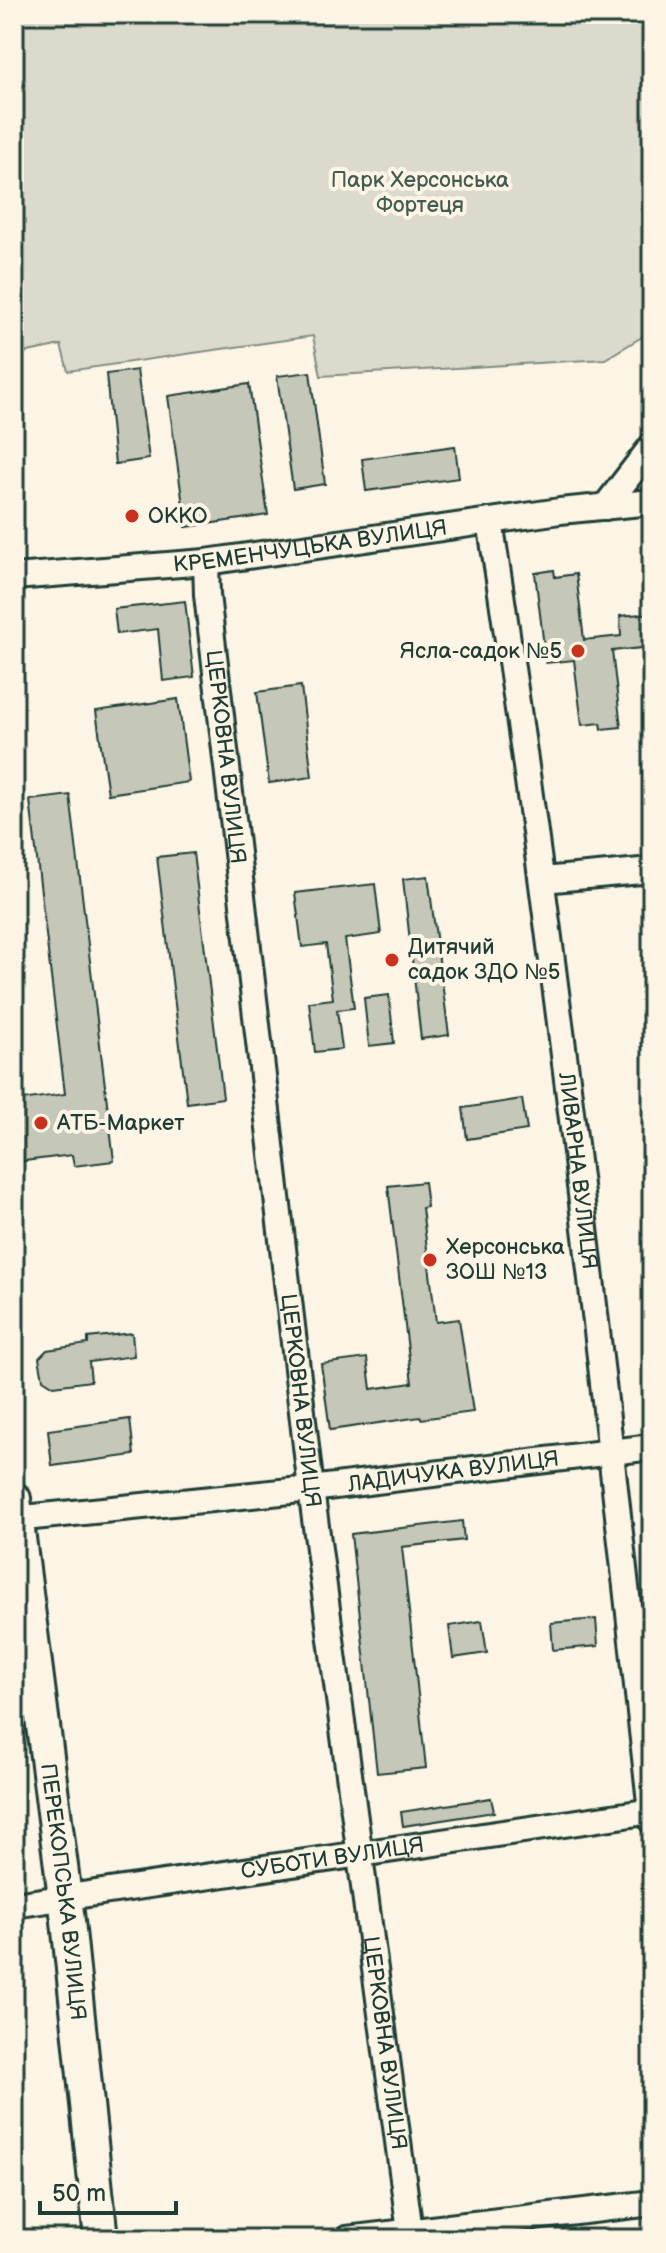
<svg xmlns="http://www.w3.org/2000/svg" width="666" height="2253" viewBox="0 0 666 2253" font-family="'Balsamiq Sans',sans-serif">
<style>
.green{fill:#dcdacc;stroke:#7e8c80;stroke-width:2}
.building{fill:#c5c7b9;stroke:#1f3d34;stroke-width:2}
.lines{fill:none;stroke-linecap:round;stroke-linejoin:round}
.minor-casing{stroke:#1f3d34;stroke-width:30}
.major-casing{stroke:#1f3d34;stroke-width:38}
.minor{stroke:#fcf5e5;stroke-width:24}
.major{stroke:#fcf5e5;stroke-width:32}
.poi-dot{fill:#c8321e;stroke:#fcf5e5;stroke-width:3}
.labels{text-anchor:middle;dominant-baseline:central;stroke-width:8;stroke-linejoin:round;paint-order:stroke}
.park-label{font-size:22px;fill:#455c52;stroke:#fcf5e5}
.poi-label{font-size:22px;fill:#1f3d34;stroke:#fcf5e5;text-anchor:start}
.street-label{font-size:22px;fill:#1f3d34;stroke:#fcf5e5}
</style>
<rect width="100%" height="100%" fill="#fcf5e5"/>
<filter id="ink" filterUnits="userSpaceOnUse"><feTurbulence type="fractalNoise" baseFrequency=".0125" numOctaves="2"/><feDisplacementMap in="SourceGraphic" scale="16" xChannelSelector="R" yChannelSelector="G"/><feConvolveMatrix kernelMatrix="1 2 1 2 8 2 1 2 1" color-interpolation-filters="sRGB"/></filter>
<g filter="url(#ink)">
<path class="green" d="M14,14H652V331L605,359L321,376L313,336L68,371L61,345L14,355Z"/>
<g class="building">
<path d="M137,370L149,459L115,464L106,374Z"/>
<path d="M310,372L325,484L293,489L277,376Z"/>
<path d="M249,384L268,515L186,527L168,396Z"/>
<path d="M455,446L459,478L366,491L362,459Z"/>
<path d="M554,570L555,577L576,574L584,640L621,636L620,616L652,613V647L612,651L621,727L602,729L601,723L582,725L574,660L546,663L535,573Z"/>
<path d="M185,601L194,677L163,681L158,629L117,634L114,609Z"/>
<path d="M301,686L312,777L269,783L257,692Z"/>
<path d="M178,699L189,782L108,794L96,711Z"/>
<path d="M70,795L114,1161L74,1166L72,1155L16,1162L14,1101L65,1094L30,800Z"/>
<path d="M193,853L223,1098L187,1103L157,857Z"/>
<path d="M428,876L449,1035L421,1039L403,879Z"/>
<path d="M375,884L381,934L345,939L354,1008L337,1010L342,1049L315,1052L309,1002L333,999L326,944L302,947L295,893Z"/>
<path d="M389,995L394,1043L369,1046L364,998Z"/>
<path d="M522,1099L527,1130L467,1139L463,1108Z"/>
<path d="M424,1182L427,1207L422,1208L436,1322L459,1319L473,1412L421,1419L420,1417L330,1430L321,1364L367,1358L371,1389L412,1383L388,1186Z"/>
<path d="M132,1333L134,1356L89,1362L91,1381L54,1386L43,1379L39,1358L47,1350L88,1344V1338Z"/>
<path d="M130,1419L134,1455L52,1466L48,1430Z"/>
<path d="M462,1521L464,1540L402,1547L426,1768L377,1773L351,1534Z"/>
<path d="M596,1619L598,1646L553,1650L551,1623Z"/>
<path d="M482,1621L487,1653L453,1658L449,1626Z"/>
<path d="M491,1798L494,1812L403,1826L401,1812Z"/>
</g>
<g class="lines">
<defs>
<g id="minor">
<path d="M605,507L652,446"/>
<path id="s1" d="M490,521C557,953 604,1387 652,1821"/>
<path id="s2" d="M206,562L207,595L311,1489L411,2239"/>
<path id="s3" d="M14,577L206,562L560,511L652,502"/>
<path d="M543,880L652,870"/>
<path id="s4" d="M14,1519L311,1489L652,1447"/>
<path id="s5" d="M14,1905L652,1811"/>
<path d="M347,2239L652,2203"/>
</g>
<g id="major">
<path id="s6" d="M14,1499L68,1921L101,2239"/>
</g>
</defs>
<use href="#minor" class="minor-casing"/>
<use href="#major" class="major-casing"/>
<use href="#minor" class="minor"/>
<use href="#major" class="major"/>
</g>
</g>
<g class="poi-dot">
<circle cx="132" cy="516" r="8"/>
<circle cx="578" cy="651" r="8"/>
<circle cx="392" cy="960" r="8"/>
<circle cx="41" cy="1123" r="8"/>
<circle cx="430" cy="1260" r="8"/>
</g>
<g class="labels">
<g class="park-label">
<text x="420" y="180">Парк Херсонська<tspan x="420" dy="25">Фортеця</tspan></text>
</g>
<g class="poi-label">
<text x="148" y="516">ОККО</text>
<text x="562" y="651" text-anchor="end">Ясла-садок №5</text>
<text x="408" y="947">Дитячий<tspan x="408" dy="25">садок ЗДО №5</tspan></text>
<text x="57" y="1123">АТБ-Маркет</text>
<text x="446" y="1247">Херсонська<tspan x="446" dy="25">ЗОШ №13</tspan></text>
</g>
<g class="street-label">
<text stroke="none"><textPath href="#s3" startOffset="298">КРЕМЕНЧУЦЬКА ВУЛИЦЯ</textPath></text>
<text stroke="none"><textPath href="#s2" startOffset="196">ЦЕРКОВНА ВУЛИЦЯ</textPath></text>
<text stroke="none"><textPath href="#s1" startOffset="656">ЛИВАРНА ВУЛИЦЯ</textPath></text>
<text stroke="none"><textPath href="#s2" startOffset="844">ЦЕРКОВНА ВУЛИЦЯ</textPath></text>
<text stroke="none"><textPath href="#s4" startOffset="442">ЛАДИЧУКА ВУЛИЦЯ</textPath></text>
<text stroke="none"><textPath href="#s5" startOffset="322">СУБОТИ ВУЛИЦЯ</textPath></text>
<text stroke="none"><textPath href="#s6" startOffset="396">ПЕРЕКОПСЬКА ВУЛИЦЯ</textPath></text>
<text stroke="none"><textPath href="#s2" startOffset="1492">ЦЕРКОВНА ВУЛИЦЯ</textPath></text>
</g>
</g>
<rect width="666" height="2253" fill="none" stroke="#fcf5e5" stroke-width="48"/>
<rect x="24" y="24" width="618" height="2205" fill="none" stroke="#1f3d34" stroke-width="3" filter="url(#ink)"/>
<path d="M40 2201v12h136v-12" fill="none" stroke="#1f3d34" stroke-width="4"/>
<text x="52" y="2201" font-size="24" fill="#1f3d34" stroke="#fcf5e5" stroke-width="6" paint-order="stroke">50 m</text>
</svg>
